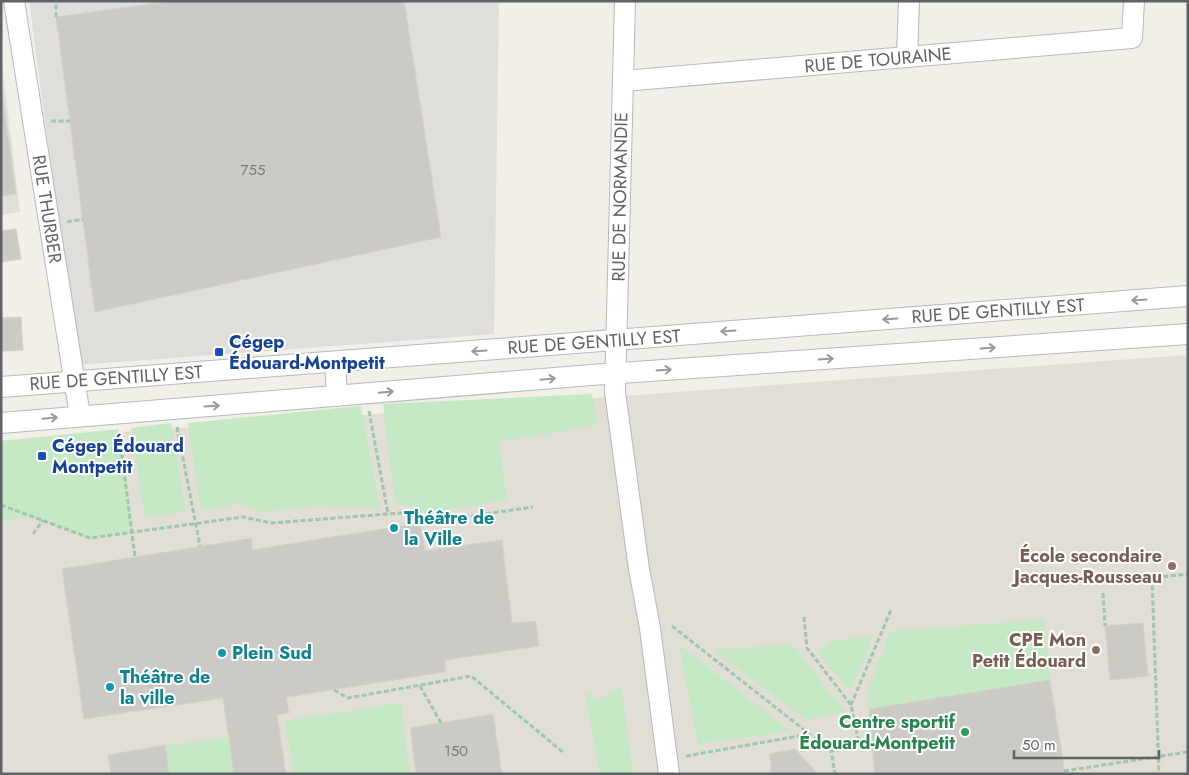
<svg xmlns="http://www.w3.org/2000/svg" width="1189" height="775" viewBox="0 0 1189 775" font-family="Jost,sans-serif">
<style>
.industrial{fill:#e0deda}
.education{fill:#e1ded6}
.green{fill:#c5e8c5}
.building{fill:#cccac5;stroke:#d6d1c6}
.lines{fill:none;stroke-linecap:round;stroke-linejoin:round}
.minor-casing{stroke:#b5b8bc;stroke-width:22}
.path{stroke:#9cc7a9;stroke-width:3;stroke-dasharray:5 2.5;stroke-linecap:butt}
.minor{stroke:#fff;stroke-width:20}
.path-bridge{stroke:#9cc7a9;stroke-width:3;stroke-dasharray:5 2.5;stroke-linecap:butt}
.oneway{stroke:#979a9d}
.transit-dot{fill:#1a4fb4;stroke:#fff;stroke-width:2}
.culture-dot{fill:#0f9aa8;stroke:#fff;stroke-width:2}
.education-dot{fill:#8d6e63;stroke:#fff;stroke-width:2}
.leisure-dot{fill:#2e9e5b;stroke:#fff;stroke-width:2}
.labels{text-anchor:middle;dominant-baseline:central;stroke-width:4;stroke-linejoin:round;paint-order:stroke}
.number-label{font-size:15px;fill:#7a7d7f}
.street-label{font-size:18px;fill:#5f6368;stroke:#fff}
.transit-label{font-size:18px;font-weight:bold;fill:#164399;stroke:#fff;text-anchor:start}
.culture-label{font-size:18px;font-weight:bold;fill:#0d838f;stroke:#fff;text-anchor:start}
.education-label{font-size:18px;font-weight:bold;fill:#785e54;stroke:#fff;text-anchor:end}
.leisure-label{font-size:18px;font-weight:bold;fill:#27864d;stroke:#fff;text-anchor:end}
</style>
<rect width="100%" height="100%" fill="#f1efe8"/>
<g class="industrial">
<path d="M29,1H499L494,334L78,365Z"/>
<path d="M1,56L20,212L1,215Z"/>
</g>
<path class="education" d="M1188,355V774H1V441Z"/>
<g class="green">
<path d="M592,394L598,425L499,442L507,500L425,513L395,502L383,404Z"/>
<path d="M361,406L380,509L319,505L263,512L240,504L201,510L188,423Z"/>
<path d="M171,423L186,512L145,517L131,428Z"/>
<path d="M118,429L133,532L90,538L32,516L1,521V441Z"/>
<path d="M1044,620L1050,680L869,709L867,692L891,631Z"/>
<path d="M873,636L853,687L847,688L817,651L830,641Z"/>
<path d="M792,644L845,712L806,720L713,650Z"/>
<path d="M679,645L791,731L698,744Z"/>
<path d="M621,685L633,774H600L585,692H589L597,701Z"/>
<path d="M401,703L410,774H294L285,721Z"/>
<path d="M228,737L234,774H169L165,746Z"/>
</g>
<g class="building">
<path d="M172,1H404L441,237L95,312L56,17Z"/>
<path d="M1,85L16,194L1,196Z"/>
<path d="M16,229L21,259L1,262V231Z"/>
<path d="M21,317L23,350L1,351V318Z"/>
<path d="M420,523L425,551L502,540L512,623L536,621L539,646L445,660V672L286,697L289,713L277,715L286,774H234L223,698L84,719L62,569L252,538V550Z"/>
<path d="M1143,623L1148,676L1110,680L1105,626Z"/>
<path d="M1050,680L1065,774H875L869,709Z"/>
<path d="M493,714L502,774H416L410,728Z"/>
<path d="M165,745L169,774H111L108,755Z"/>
<path d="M795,749L818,774H771L770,754Z"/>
</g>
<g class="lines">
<defs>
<g id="minor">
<path d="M14,1L80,416"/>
<path d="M625,1L615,392L639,569L650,628L669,774"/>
<path d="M907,57L909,1"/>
<path d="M623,81L1132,38L1134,1"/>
<path d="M335,362L337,396"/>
<path d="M1,387L1188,296"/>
<path d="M1,423L591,375L1188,334"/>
</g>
</defs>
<use href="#minor" class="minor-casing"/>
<g class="path">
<path d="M56,17V2"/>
<path d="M51,121H70"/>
<path d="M67,222L83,219"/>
<path d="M369,411L388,514"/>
<path d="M177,427L200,546"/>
<path d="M119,432L135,557"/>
<path d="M1,505L90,538L243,517L272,523L400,513L436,521L533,507"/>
<path d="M33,534L43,520"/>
<path d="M1152,578L1159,774"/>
<path d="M1141,579L1188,574"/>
<path d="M1103,593L1105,626"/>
<path d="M804,617L807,648L851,705L860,747L831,751L835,774"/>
<path d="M672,626L831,751"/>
<path d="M420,686L441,723"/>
<path d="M334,690L348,698L471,676L564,753"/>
<path d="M851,705L891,610"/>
<path d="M686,756L810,734"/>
</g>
<use href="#minor" class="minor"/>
<path class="path-bridge" d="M1064,771L1188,752"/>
</g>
<defs><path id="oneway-shaft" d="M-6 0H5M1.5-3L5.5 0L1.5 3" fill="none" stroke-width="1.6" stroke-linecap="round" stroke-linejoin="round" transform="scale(1.25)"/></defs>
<g class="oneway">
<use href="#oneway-shaft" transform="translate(1139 300) rotate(176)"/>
<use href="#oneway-shaft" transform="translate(890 319) rotate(176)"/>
<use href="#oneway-shaft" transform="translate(728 331) rotate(176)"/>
<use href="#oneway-shaft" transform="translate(988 348) rotate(-4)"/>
<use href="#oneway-shaft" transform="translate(479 351) rotate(176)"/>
<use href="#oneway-shaft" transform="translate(826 359) rotate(-4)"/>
<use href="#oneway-shaft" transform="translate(664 370) rotate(-4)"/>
<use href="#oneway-shaft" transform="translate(548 379) rotate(-5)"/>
<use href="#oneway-shaft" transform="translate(386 392) rotate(-5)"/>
<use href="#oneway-shaft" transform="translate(212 406) rotate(-4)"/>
<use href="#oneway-shaft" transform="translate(50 418) rotate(-5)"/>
</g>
<g class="transit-dot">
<rect x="214" y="347" width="10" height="10" rx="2.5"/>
<rect x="37" y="451" width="10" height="10" rx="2.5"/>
</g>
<g class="culture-dot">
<circle cx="394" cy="528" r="5"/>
<circle cx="222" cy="653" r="5"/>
<circle cx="110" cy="687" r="5"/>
</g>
<g class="education-dot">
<circle cx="1172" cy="566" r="5"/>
<circle cx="1096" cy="650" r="5"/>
</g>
<circle class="leisure-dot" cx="965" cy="732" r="5"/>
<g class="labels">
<g class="number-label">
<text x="253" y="170">755</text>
<text x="456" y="751">150</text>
</g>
<g class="street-label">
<text transform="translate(878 60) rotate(-5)">RUE DE TOURAINE</text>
<text transform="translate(620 197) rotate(-89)">RUE DE NORMANDIE</text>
<text transform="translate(47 209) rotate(81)">RUE THURBER</text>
<text transform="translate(998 311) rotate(-4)">RUE DE GENTILLY EST</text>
<text transform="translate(594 342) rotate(-4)">RUE DE GENTILLY EST</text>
<text transform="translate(116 378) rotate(-4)">RUE DE GENTILLY EST</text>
</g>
<g class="transit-label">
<text x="229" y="342">Cégep<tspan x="229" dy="21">Édouard-Montpetit</tspan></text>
<text x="52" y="446">Cégep Édouard<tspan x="52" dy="21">Montpetit</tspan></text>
</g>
<g class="culture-label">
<text x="404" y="518">Théâtre de<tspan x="404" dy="21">la Ville</tspan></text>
<text x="232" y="653">Plein Sud</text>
<text x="120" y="677">Théâtre de<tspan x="120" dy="21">la ville</tspan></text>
</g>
<g class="education-label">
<text x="1162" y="556">École secondaire<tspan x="1162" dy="21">Jacques-Rousseau</tspan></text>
<text x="1086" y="640">CPE Mon<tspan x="1086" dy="21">Petit Édouard</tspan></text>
</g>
<g class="leisure-label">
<text x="955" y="722">Centre sportif<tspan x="955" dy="21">Édouard-Montpetit</tspan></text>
</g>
</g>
<rect width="1189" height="775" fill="none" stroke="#5f6368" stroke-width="5"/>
<path d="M1014 750v8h145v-8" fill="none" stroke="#5f6368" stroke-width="2.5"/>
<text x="1022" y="750" font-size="15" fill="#5f6368" stroke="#ffffff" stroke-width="4" paint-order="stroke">50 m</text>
</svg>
